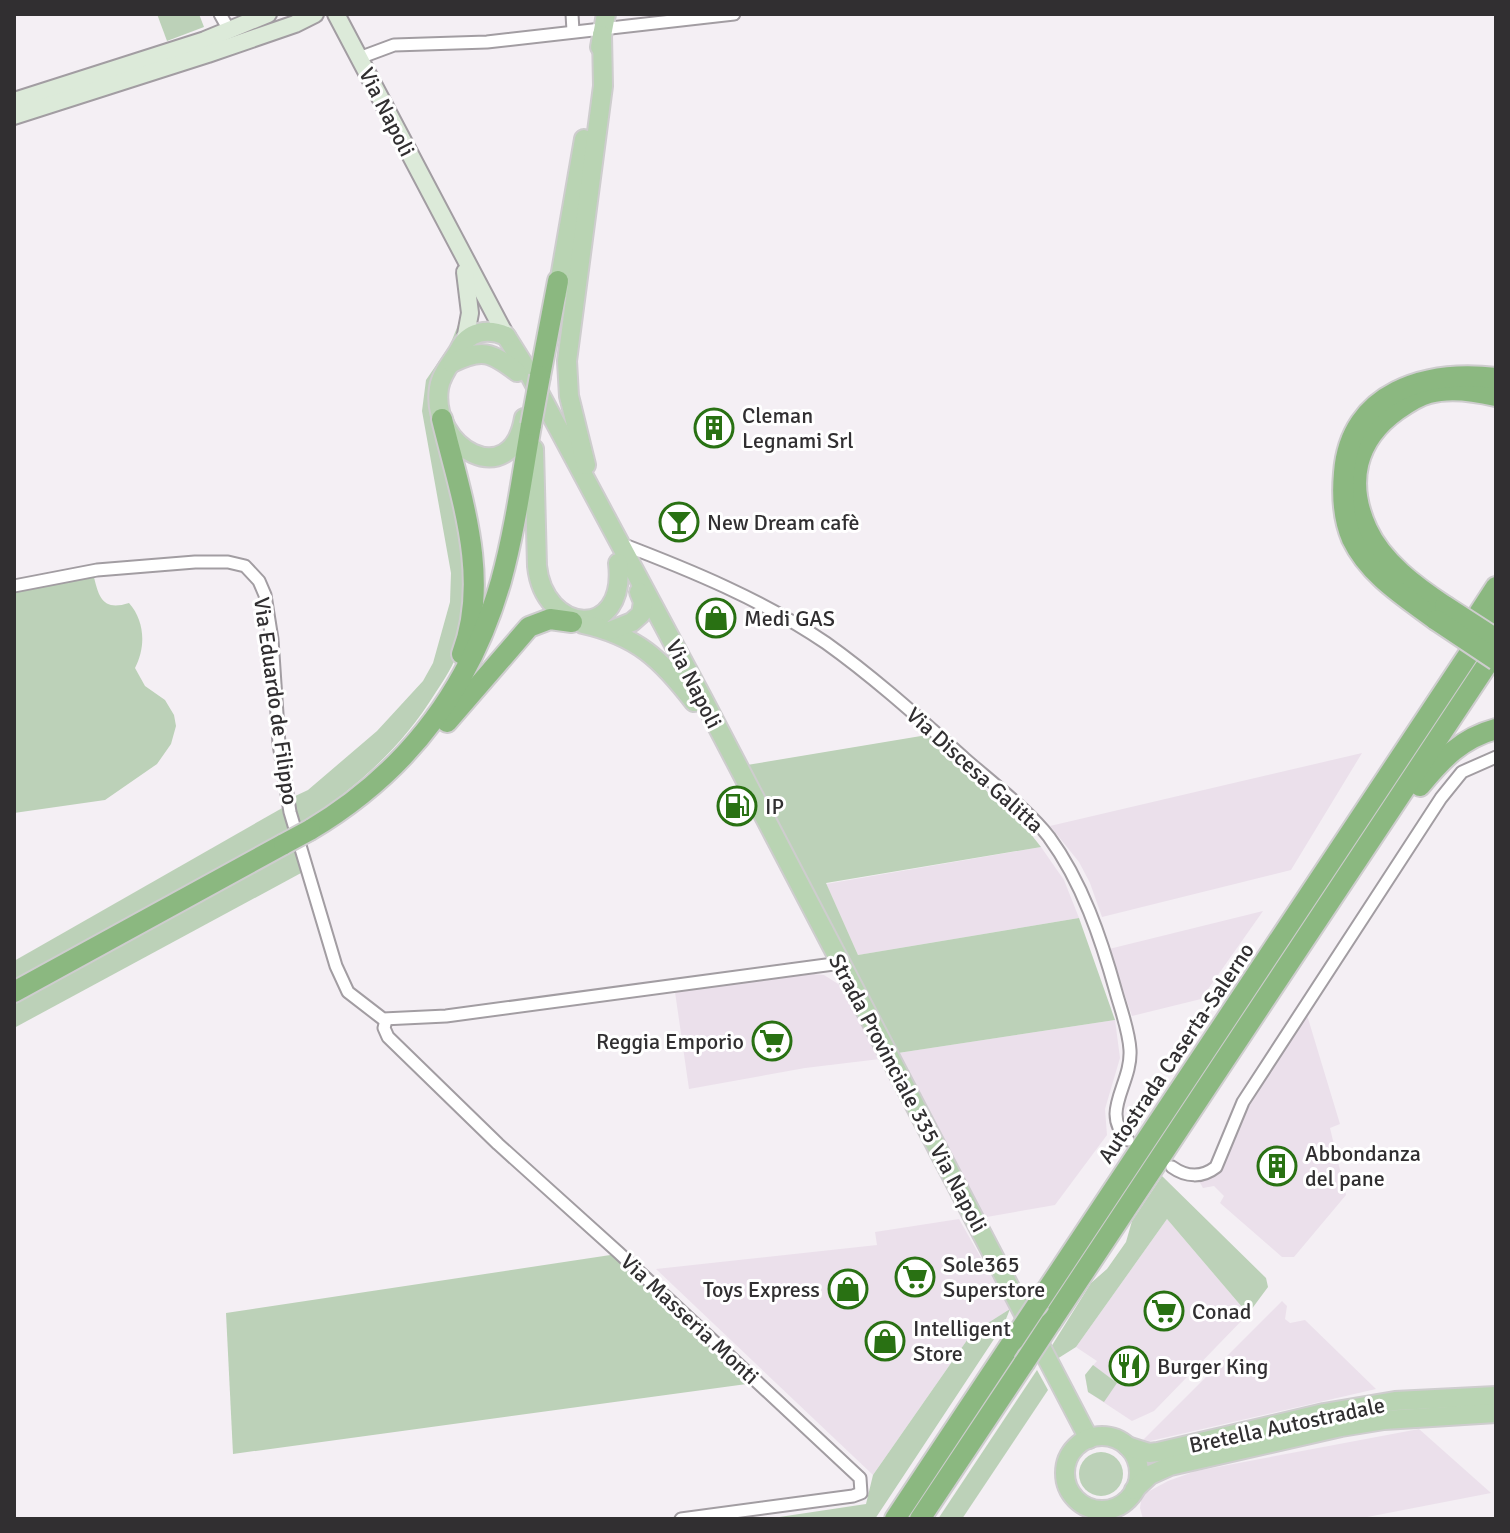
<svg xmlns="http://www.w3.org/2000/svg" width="1510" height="1533" viewBox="0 0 1510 1533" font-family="Signika,sans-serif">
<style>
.built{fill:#ebe0eb}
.green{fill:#bcd1b8}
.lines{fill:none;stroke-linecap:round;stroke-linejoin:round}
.street-casing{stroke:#a29da2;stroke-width:15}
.secondary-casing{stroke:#a29da2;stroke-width:20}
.primary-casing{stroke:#cecdce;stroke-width:22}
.highway-casing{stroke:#cecdce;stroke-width:24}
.street{stroke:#fff;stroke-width:11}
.secondary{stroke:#dcead9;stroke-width:16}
.primary{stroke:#b9d4b3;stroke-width:18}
.highway{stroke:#8bb880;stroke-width:20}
.highway-bridge-casing{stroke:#cecdce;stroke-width:24;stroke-linecap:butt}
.highway-bridge{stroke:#8bb880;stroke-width:20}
.labels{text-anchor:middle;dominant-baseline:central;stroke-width:6;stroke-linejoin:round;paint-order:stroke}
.street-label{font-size:22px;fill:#312f31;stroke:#fff}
.poi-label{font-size:22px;fill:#312f31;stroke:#fff;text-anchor:start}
</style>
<rect width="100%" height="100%" fill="#f4eff4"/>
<g class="built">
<path d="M1362,753L1291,870L1102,917L1090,883L1079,862L1050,826Z"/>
<path d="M1041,847L1064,880L1079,918L858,955L826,884Z"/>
<path d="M1263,911L1201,999L1132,1016L1109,949Z"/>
<path d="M813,974L824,975L843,987L880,1059L805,1068L689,1089L675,992Z"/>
<path d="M1307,1015L1340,1124L1330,1128L1346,1195L1294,1257H1282L1220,1203L1224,1196L1214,1186L1203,1188L1199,1181L1209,1178L1224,1165L1248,1108Z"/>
<path d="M1115,1020L1120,1058L1105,1109L1107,1135L1055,1205L981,1218L898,1053Z"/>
<path d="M959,1219L1010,1309L972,1333L873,1475L656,1269L877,1245L875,1232Z"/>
<path d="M1167,1219L1248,1314L1154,1411L1132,1421L1088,1392L1085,1375L1097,1361L1076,1347Z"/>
<path d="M1282,1301L1287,1306L1285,1319L1290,1323L1305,1320L1376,1389L1146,1442L1143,1440Z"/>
<path d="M1419,1429L1491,1493L1357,1519H1143L1140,1508L1142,1495L1168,1481L1196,1471Z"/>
</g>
<g class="green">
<path d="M157,14H199L204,27L167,41Z"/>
<path d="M462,315V335L442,365C454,451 477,551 462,637C459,656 447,676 436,692C398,753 356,786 298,828L291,798L308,790L377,731L423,681L433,663L450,602L451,573L422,411L426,380L450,345Z"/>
<path d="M94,577C99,599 104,611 129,603C145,621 146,647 135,668L145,686L165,700L174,715L176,726L171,744L157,764L105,800L14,813V590Z"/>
<path d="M927,735L1026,828L1041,847L826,883L858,955L1079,918L1115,1020L898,1053L747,765Z"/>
<path d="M284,807L292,831L14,984V961Z"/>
<path d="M295,848L301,873L14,1028V1002Z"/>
<path d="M1162,1176L1266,1278L1268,1287L1248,1314L1167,1219L1076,1347L1057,1359L1051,1347L1091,1283L1107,1269L1126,1242L1132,1221Z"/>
<path d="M617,1254L754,1383L233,1454L226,1313Z"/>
<path d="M1010,1309L1004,1324L875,1519H766L866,1504L873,1475L972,1333Z"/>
<path d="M1093,1365L1117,1383L1104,1402L1088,1392L1085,1375Z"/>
<path d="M1037,1370L1048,1390L962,1519H938Z"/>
<circle cx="1101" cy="1474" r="22"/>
</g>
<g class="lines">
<defs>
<g id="street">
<path d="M220,14L229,30"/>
<path d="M572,14L573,31"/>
<path d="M359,58L394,45L487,42L734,14"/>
<path d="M619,543C690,570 763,600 826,643C875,678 920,719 965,759C990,781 1029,811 1049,837C1082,882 1101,938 1116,992C1121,1010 1129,1031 1130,1050C1132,1085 1099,1112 1128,1140"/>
<path d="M14,586L97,570L195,562H228L245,566L259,581L265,595L272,639L279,744L290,812L336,966L348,992L383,1019L446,1016L841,963"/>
<path d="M386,1020L384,1028L388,1037L498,1144L619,1253L860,1478L861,1493L853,1496L681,1519"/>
<path d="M1172,1167C1186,1177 1202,1178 1216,1167L1243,1102L1441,798L1462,772L1496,757"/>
</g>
<g id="secondary">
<path d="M336,14L506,336"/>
<path d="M14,101L205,40L268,14"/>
<path d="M14,116L208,54L295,24L315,14"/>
<path d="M465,340L470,313L465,272"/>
</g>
<g id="primary">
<path d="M600,47L606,14"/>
<path d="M557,295L584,139"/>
<path d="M506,336L526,368L703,699L1089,1439"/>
<path d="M506,336C488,328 468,331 459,350C452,362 441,374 439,388C430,448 511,493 524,418"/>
<path d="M452,363C482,348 491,352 517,372"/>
<path d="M534,449L537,566C544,634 627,642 618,563"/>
<path d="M586,465L569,396L567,361L603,86L602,35"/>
<path d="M583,624C637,636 661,659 694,702"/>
<path d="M612,630L632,622L641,614L643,602L639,592"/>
<circle cx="1102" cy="1473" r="37"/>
<path d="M1127,1446L1149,1453L1158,1452L1324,1413L1395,1401L1496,1396"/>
<path d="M1134,1490L1150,1475L1170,1466L1341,1427L1384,1420L1496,1413"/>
</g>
<g id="highway">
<path d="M540,376L558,281"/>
<path d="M442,419C460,494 491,577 462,654"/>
<path d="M1445,606C1416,587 1382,562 1367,529C1346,483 1355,440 1397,410C1407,403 1417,396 1429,393C1451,387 1475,391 1496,396"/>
<path d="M1436,620C1405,597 1369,575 1352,539C1343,518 1342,495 1344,473C1350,391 1427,370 1496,378"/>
<path d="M1472,624L1496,587"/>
<path d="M447,722L529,627L550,619L572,622"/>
<path d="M1420,786C1442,759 1462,738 1496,729"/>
<path d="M310,830C406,773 470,689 501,581C515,530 522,477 531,425"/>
<path d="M14,992L284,844"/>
<path d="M1039,1302L1496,613"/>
<path d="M1051,1322L1496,651"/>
<path d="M895,1519L1013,1341"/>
<path d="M920,1519L1024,1363"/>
</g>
</defs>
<use href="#street" class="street-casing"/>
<use href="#secondary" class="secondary-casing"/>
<use href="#primary" class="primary-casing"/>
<use href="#highway" class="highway-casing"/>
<use href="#street" class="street"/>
<use href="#secondary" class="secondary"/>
<use href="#primary" class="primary"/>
<use href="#highway" class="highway"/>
<defs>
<g id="highway-bridge">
<path d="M531,425L540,376"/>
<path d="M1445,606L1496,639"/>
<path d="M1436,620L1496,660"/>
<path d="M284,844L310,830"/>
<path d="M1013,1341L1039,1302"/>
<path d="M1024,1363L1051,1322"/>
</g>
</defs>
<use href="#highway-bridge" class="highway-bridge-casing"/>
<use href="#highway-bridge" class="highway-bridge"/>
</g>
<defs>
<symbol id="building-ring" viewBox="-11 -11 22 22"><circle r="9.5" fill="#fff" stroke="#297113" stroke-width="1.5"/><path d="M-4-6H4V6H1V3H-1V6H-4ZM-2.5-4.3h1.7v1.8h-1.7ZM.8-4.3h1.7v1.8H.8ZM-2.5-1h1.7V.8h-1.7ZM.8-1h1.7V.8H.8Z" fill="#297113"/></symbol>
<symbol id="bar-ring" viewBox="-11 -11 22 22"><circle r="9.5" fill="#fff" stroke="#297113" stroke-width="1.5"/><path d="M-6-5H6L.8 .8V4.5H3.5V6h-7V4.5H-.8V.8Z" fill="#297113"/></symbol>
<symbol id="shop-ring" viewBox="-11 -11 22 22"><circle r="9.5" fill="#fff" stroke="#297113" stroke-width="1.5"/><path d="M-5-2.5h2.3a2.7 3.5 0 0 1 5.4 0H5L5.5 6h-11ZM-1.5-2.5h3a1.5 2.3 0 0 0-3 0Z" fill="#297113"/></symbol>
<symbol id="fuel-ring" viewBox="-11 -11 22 22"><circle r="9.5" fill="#fff" stroke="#297113" stroke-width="1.5"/><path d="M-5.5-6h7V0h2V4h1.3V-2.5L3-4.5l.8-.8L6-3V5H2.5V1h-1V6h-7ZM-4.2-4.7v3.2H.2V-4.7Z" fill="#297113"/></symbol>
<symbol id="supermarket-ring" viewBox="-11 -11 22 22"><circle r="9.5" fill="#fff" stroke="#297113" stroke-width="1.5"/><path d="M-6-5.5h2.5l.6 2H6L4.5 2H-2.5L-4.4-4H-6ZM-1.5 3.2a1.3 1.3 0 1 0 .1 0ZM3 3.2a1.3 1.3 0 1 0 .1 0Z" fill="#297113"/></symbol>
<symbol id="restaurant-ring" viewBox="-11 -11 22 22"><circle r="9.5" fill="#fff" stroke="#297113" stroke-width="1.5"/><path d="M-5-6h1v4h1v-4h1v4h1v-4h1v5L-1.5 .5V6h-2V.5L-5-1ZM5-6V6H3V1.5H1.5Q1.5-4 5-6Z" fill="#297113"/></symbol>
</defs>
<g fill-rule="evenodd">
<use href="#building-ring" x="692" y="406" width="44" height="44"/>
<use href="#bar-ring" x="657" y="500" width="44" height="44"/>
<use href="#shop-ring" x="694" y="596" width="44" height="44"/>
<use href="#fuel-ring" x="715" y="784" width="44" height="44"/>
<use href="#supermarket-ring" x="750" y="1019" width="44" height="44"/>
<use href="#building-ring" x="1255" y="1144" width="44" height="44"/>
<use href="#supermarket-ring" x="893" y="1255" width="44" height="44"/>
<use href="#shop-ring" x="826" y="1267" width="44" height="44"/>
<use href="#supermarket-ring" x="1142" y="1289" width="44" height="44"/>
<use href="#shop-ring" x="863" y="1319" width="44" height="44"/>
<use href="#restaurant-ring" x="1107" y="1344" width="44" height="44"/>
</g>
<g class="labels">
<g class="street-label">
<text transform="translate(387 112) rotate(63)">Via Napoli</text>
<text transform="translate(694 684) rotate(63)">Via Napoli</text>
<text transform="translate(276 701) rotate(82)">Via Eduardo de Filippo</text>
<text transform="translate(975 770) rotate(42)">Via Discesa Galitta</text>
<text transform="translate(1176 1053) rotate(-56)">Autostrada Caserta-Salerno</text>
<text transform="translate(908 1093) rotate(62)">Strada Provinciale 335 Via Napoli</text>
<text transform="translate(690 1319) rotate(43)">Via Masseria Monti</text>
<text transform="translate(1287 1425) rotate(-12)">Bretella Autostradale</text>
</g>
<g class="poi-label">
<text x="742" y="415">Cleman<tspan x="742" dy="25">Legnami Srl</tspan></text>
<text x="707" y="522">New Dream cafè</text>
<text x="744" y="618">Medi GAS</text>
<text x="765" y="806">IP</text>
<text x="744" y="1041" text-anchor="end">Reggia Emporio</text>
<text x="1305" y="1153">Abbondanza<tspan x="1305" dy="25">del pane</tspan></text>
<text x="943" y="1264">Sole365<tspan x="943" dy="25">Superstore</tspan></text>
<text x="820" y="1289" text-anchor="end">Toys Express</text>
<text x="1192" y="1311">Conad</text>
<text x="913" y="1328">Intelligent<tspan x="913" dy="25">Store</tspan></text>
<text x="1157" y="1366">Burger King</text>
</g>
</g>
<rect width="1510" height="1533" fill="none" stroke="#312f31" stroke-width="32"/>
</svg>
